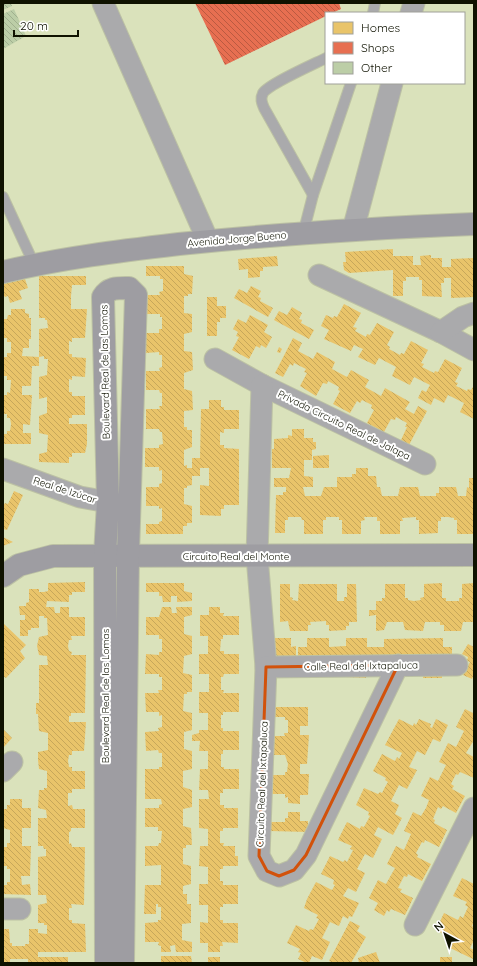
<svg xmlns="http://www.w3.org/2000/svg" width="477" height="966" viewBox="0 0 477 966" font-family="Quicksand,sans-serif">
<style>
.homes{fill:url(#homes-back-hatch)}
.shops{fill:url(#shops-back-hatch)}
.building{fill:url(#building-back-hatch)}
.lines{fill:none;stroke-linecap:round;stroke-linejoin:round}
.lane-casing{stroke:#bcc1a4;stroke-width:12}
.street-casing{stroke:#bcc1a4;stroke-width:23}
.secondary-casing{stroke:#bcc1a4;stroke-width:24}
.lane{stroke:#aaaaac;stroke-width:10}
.street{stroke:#aaaaac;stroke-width:21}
.secondary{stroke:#9e9da2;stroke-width:22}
.marked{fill:none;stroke:#d2520b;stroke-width:3;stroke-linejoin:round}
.labels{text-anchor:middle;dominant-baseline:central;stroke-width:4;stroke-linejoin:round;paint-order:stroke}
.street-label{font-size:10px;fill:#0f1200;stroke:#fff}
</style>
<defs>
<pattern id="homes-back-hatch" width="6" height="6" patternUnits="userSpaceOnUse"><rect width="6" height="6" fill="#e9c46a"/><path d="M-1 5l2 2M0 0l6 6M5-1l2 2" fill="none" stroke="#c7a75a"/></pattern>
<pattern id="shops-back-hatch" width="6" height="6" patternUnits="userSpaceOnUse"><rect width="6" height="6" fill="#e76f51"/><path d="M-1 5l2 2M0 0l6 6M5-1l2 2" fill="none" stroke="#ba5a41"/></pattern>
<pattern id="building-back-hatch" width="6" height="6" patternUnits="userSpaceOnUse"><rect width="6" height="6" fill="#bccea7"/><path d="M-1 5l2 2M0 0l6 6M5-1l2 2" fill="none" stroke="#a0b08e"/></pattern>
</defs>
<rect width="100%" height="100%" fill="#dae2bb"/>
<g class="homes">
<path d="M393,249V256H413V265H421L420,256L431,255V258H442V267H451V259L474,258V297L451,298V278H444V283H441L442,297L422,296V280H419V277H406V281H403V296H393V270L349,273L344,270L343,262H346L345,252Z"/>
<path d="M277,256L278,266L263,267V271H260V277L248,278V269L239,270L238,259Z"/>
<path d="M146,266H184V274L193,276L192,294H188V296H184V313L192,314V332L184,334V351L192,352L193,370L184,373V389L192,391L193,410L184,411V427H187V430H192V447L184,450V466L187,465V468H192V458H200L201,409H209V400H221V407H224V410H239V429H224V433L220,432V445H224V448L239,449V505H224V509H221V516L200,515V485L209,486V468H200V476H192V485L187,486V488H184V504L192,506V523H187V526H183V534H146V524H159V522L162,521V508L159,509V506H146V487H159V484L162,483V470L159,471V467H145V448H159V445L163,444L162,432H160L159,429H146V409H160L159,406H162V393H160L159,390H146V371H160L159,368L162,367V355H159V352L146,353V333H159V329H162V317H160V314H147L146,295H160L159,292L163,291V279H160V276H146Z"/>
<path d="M39,276H86V285H72L71,296V309H87L85,338H72V342L69,341V354H72V357L86,358L85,377L72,376V380L69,379V392H72V396H85V415H72V418H69V424H87V444L85,453H72V457H69V463L39,462V454L47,452L48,435L39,433V416L47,413V397L39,399V377L47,375L48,359H44V356L39,357V329L48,328L47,320H45V318H39Z"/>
<path d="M25,279L28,288L19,291L22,299L10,303L8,296L5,297L3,294V284Z"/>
<path d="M251,286L261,291L258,297L261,298L260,301L273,308L268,317L234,298L239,289L247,293Z"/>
<path d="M207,297H217V306H226V318H220V322H217V336H207Z"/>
<path d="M344,304L361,313L353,327L357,328L355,331L366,337L367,334L370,335L377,323L394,332L387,345L390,347L389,349L400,355L401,353L404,354L411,341L428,350L421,363L424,364L422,367L434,373L435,371L438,372L445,359L462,368L455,382L458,383L456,386L467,391L468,389L471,390L474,385V419L460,412L464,403L448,395L444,403L434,398L431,405L418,398L422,390L426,392L430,385L414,377L410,385L392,376L396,367L379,358L375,365L358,357L363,349L354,345L351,351L324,339L329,330L321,326L326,315L333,318L334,316L337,317Z"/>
<path d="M292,307L302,313L299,319L302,320L301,323L314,330L309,339L274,320L279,311L287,315Z"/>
<path d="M11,309H25V313L29,314V318H31V339H29V348H23L22,356L39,357V366H32L31,386H22V395H32L30,425L23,424V433H31V444H3V434H7V431H10L11,424L10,418H7V414H3V395H7V392L10,393L11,380H7V376H3V357H7V353H11V342H7V338H3V319H7L8,315H11Z"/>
<path d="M250,315L268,325L264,332L272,337L266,348L261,345L260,348L256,346L249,359L232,350L239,337L236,336L238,332L233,329L238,319L246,323Z"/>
<path d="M293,338L302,343L298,351L313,359L317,352L335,362L332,369L347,377L351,370L369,380L365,387L381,396L385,388L410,402L405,409L414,414L418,406L427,411L409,445L401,440L407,427H405L407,423L396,417L395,420L391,419L384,432L367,423L374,410L371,408L372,405L362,400L360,403L357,401L350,413L333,404L340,391L338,390L339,387L328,381L327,384L323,383L316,396L300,386L307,373L304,372L306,369L294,363L293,366L290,364L283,377L275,373Z"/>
<path d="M279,347L282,349L280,353L277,352Z"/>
<path d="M292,429H304V438H313V442H316V449L312,450V460H304V476L313,477V487H303L305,496H321L324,487H337V477H352V474H356V468H368V476H376L377,487H380L382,496H398L400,487H418L420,496H436V493H439V487H456L458,496H466L467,487L469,488V478H474V534H457V520H454V518L448,517H441V521H438V533L419,534V520H416V517L402,518L403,521H400V534H380V521H377V517H364L365,520L361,521V534H342V520H339V517H326V520H323V534H304V520H302L301,517H288V520H285V533H275L276,495H283V492H286V487H274V478H289L291,468H272V449H274V439L288,438V435L292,436Z"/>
<path d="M329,455V468H313V456Z"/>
<path d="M14,491L23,495L7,530L3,529V506L5,503L8,504Z"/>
<path d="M3,537L13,542L3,546Z"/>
<path d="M85,582V592H72V595H69V602L47,601L46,607H54L55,613H60V607H69V617H85V636H71L72,640H69L68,646L69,651L72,652L71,655H86L85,713H71V716H69V722H86L84,751H72V755H69L68,761L69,767H72V771H85V789H72V793H68V806L72,805L73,809H85V828H71V831L69,832V844L71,843L72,847H85L84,905L71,904L72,908H69V920H72V923L85,924L86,952H38V957H68V963H28V959H10V963H3V929H9L10,943H12V946H25V944H29V929H38V933L47,934V925H44V923H38V905L47,903L46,895H38V857L46,856V849H44L43,846H38V818H47L46,810L38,808L39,790H44V788H47V771L39,769L38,760V752L48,750V733L39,731L38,714H36V703H39V665H48L47,656L39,655L37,646L39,637L48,635L47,618H44V616H39V628H31V630H28V636H20V620H25V615H20L19,606H26V603L29,602V589H39V592H44L48,591V583Z"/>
<path d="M146,583H184V591L192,593V601L177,602V596H171V602H163L162,596H159V592H146Z"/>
<path d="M442,583V598H446V601H459V598H462V584L474,583V622H463L461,631H444V625H440V622H425L423,631L405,630L403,622H387L384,630L376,631V615L369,616V610H376V601H382V598H385V584H405V598H408V600L414,601L421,600L420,598L424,597V584Z"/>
<path d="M280,584H290V597L293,598L292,600L298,601L299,584H337V601H344V597H347V584H356L357,622H349V626H346V630L329,631V625H326V621L310,622L311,625H308V631H290L288,621L280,622Z"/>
<path d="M162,607H171L172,613H177L176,607H192V615L184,617V634L192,636V654L184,656L183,673L192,675V692H187V694H184L183,711L192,713V730L184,732V749L192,751V769L183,771V787L192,790V807L183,809V826L191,828L192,845H186V848H183V864L191,866V884L183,886V894H187V904H191V923L182,924V940L192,942V952H176L175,945L170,946L171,952H161V946L158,945L159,942H145V923L158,922V920H161V907H158V904H156V914H144L145,885H161V865L145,866V846H158L159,843H161L162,831H158V827H145V808H159V805L162,804L161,799H145V769H159V767H162V753H159L158,750L146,751L145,732L159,731L158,728L162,727V715L159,716V712H146L145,693H159L158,690H162V677H159V674H145L146,654L159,655V652H162V639H159V635H146V617H159Z"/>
<path d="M209,607H220V613H224L223,616H239V635H223V639H221L220,651H224V654H239V674H224L223,677H221V690H224L223,693H239V712H223V715H221V728H223V731H239V750H223V754H221V767H224V769H239V789H223V793H220V805H224V808H238V828H223V831H220V843H224L223,846H235V856H238V866H223V869H220V881H223V885H238V904H223V907H220V920H223V923H238V943L222,942L223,946H220V952H208V943H200V922L208,923V905H199V884H208V867L199,866L200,846H208V829L199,828V799H209L208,790H199L200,769H208V751H199L200,741H192V735L199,733V730H208V713H199V692H209V674H199V654H208V636H200V615H209Z"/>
<path d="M3,623L26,645L20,651L25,658L6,678L3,676Z"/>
<path d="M271,638H291V647L296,646V659L279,677Z"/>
<path d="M307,638H329V647L346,646V638H367V647H384V639L443,638V647H452V660L442,663V678H423V663H404V677L385,678L365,662L366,678L346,677V662H328V677H308V662L298,659V647H307Z"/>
<path d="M468,644L474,647V674L472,679L463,675L470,662L467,661L468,657L462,654Z"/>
<path d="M270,707H308V726H300V735H309L307,764H300V774H309L308,795H300V804L288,803V797L285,798V794H270V775H285V772H287L288,764L285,755H269L270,736H285L284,733H288V720H285V717H270Z"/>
<path d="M465,709L473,713L474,710V740L466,753L474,757V778L460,772L458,775L456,774L451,784L454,786L452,789L465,796L456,813L443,806L441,809L438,807L433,819L435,820L434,823L447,830L439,847L425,840L424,843L422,842L416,853L418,855L417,857L431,864L422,881L408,874L407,877L404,876L398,888L402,889L400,892L413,898L409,907L405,915L391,909L389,912L387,910L384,916L374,910L378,903L369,898L378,880L386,884L395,868L387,864L396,846L404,850L411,834L404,831L413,812L421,816L426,808L429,800L421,796L430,777L438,781L446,765L439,762L448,743L456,747L464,731L456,727Z"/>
<path d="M399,719L413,726L414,723L416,725L419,719L431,724L430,727L432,728L436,719L448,725L440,742L433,739L425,755L417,751L409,767L417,770L407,789L399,785L391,801L399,805L395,814L402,818L393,835L378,827L374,835L382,839L373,858L365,854L357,869L365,873L356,892L348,888L343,896L359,903L352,917L349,916L348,919L343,916L339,926L330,922L322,938L330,942L322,960L312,956L309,963H307L298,959L301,953L298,952L300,949L287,943L296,925L309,931L310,929L313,930L319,919L316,918L318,915L304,908L307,899L316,882L332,890L335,885L333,884L334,880L321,874L330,856L343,862L345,860L347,862L353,850L350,849L352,846L338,840L347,822L360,829L361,826L364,827L370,816L368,815L369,812L356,805L364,788L378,794L380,792L382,793L385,787L388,782L385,780L386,778L373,771L382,754L395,761L397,757L399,759L402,753L385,745Z"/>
<path d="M3,729L12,738L3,748Z"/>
<path d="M10,799H22V808H31V828H22V846H31L30,876H21L22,885L30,884L31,895L3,894V885H7V882H10V869H7V866H3V847H7V843H10V830L3,828V809H7V805H10Z"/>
<path d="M288,812H300V821H308V832L270,831V822H285V818H288Z"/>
<path d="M462,878L474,884V921L472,926L474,927V940L470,948L474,950L473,959L448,947L452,938L436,930L444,913L458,920L460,916L463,918L468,907L465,905L467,902L453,896Z"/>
<path d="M350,921L360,926L357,931L366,937L351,963H333L329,961Z"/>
<path d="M376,952L380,963H359L358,958Z"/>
<path d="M161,956H191L192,963H161Z"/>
<rect x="208" y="957" width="12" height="6"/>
<rect x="440" y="957" width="12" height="6"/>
</g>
<path class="shops" d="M195,3H339L341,9L332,13H326V16L225,65Z"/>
<g class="building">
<path d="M3,3H11L12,6L3,10Z"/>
<path d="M14,9L26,36L3,49V14Z"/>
</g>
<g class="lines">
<defs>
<g id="lane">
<path d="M373,13L375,3"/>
<path d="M313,195L264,108C262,103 260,99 263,93C269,84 314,64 326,58"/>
<path d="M3,197L34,264"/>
<path d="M303,234L313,195L351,83"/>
</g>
<g id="street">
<path d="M103,3L208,241"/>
<path d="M411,13L414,3"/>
<path d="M353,230L392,83"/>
<path d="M319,275L441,332L474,350"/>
<path d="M441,332L463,317L474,313"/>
<path d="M215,359L262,385L425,464"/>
<path d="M262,385L257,556L266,667L259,856L267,871L279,876L294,870L306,855L398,665"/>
<path d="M3,469L80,497L125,505"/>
<path d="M266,667L457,665"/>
<path d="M3,771L12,762"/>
<path d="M3,909H20"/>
<path d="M415,925L474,808"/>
</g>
<g id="secondary">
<path d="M3,272C61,258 120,251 179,244C277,234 375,228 474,224"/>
<path d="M3,576L19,565L53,556L474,555"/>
<path d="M106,963L105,555L108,503L103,297C109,287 118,288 129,288L136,295L128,555L123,963"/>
</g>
</defs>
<use href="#lane" class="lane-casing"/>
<use href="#street" class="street-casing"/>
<use href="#secondary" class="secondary-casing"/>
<use href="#lane" class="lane"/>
<use href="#street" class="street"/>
<use href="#secondary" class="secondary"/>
</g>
<path class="marked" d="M398,665L306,855L294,870L279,876L267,871L259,856L266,667Z"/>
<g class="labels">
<g class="street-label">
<text transform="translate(237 239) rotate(-5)">Avenida Jorge Bueno</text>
<text transform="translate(105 372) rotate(-91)">Boulevard Real de las Lomas</text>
<text transform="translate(344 425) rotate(26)">Privada Circuito Real de Jalapa</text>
<text transform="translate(65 490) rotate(18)">Real de Izúcar</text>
<text x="236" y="556">Circuito Real del Monte</text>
<text transform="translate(361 666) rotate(-1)">Calle Real del Ixtapaluca</text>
<text transform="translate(105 696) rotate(-90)">Boulevard Real de las Lomas</text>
<text transform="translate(262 784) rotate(-88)">Circuito Real del Ixtapaluca</text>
</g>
</g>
<rect width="477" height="966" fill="none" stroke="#0f1200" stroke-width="8"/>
<rect x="325" y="12" width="140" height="72" fill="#ffffff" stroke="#9fa099"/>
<rect x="333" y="22" width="20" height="12" fill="#e9c46a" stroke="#9fa099"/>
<text x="361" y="32" font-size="12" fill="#0f1200">Homes</text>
<rect x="333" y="42" width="20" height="12" fill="#e76f51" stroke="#9fa099"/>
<text x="361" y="52" font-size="12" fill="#0f1200">Shops</text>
<rect x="333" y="62" width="20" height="12" fill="#bccea7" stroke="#9fa099"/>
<text x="361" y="72" font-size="12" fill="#0f1200">Other</text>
<g transform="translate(445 934) rotate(320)" stroke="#ffffff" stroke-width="3" paint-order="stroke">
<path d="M0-3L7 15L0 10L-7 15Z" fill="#0f1200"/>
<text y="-6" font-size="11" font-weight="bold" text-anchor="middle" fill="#0f1200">N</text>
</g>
<path d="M14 30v6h64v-6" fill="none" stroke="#0f1200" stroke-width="2"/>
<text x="20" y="30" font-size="12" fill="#0f1200" stroke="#ffffff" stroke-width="3" paint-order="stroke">20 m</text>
</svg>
